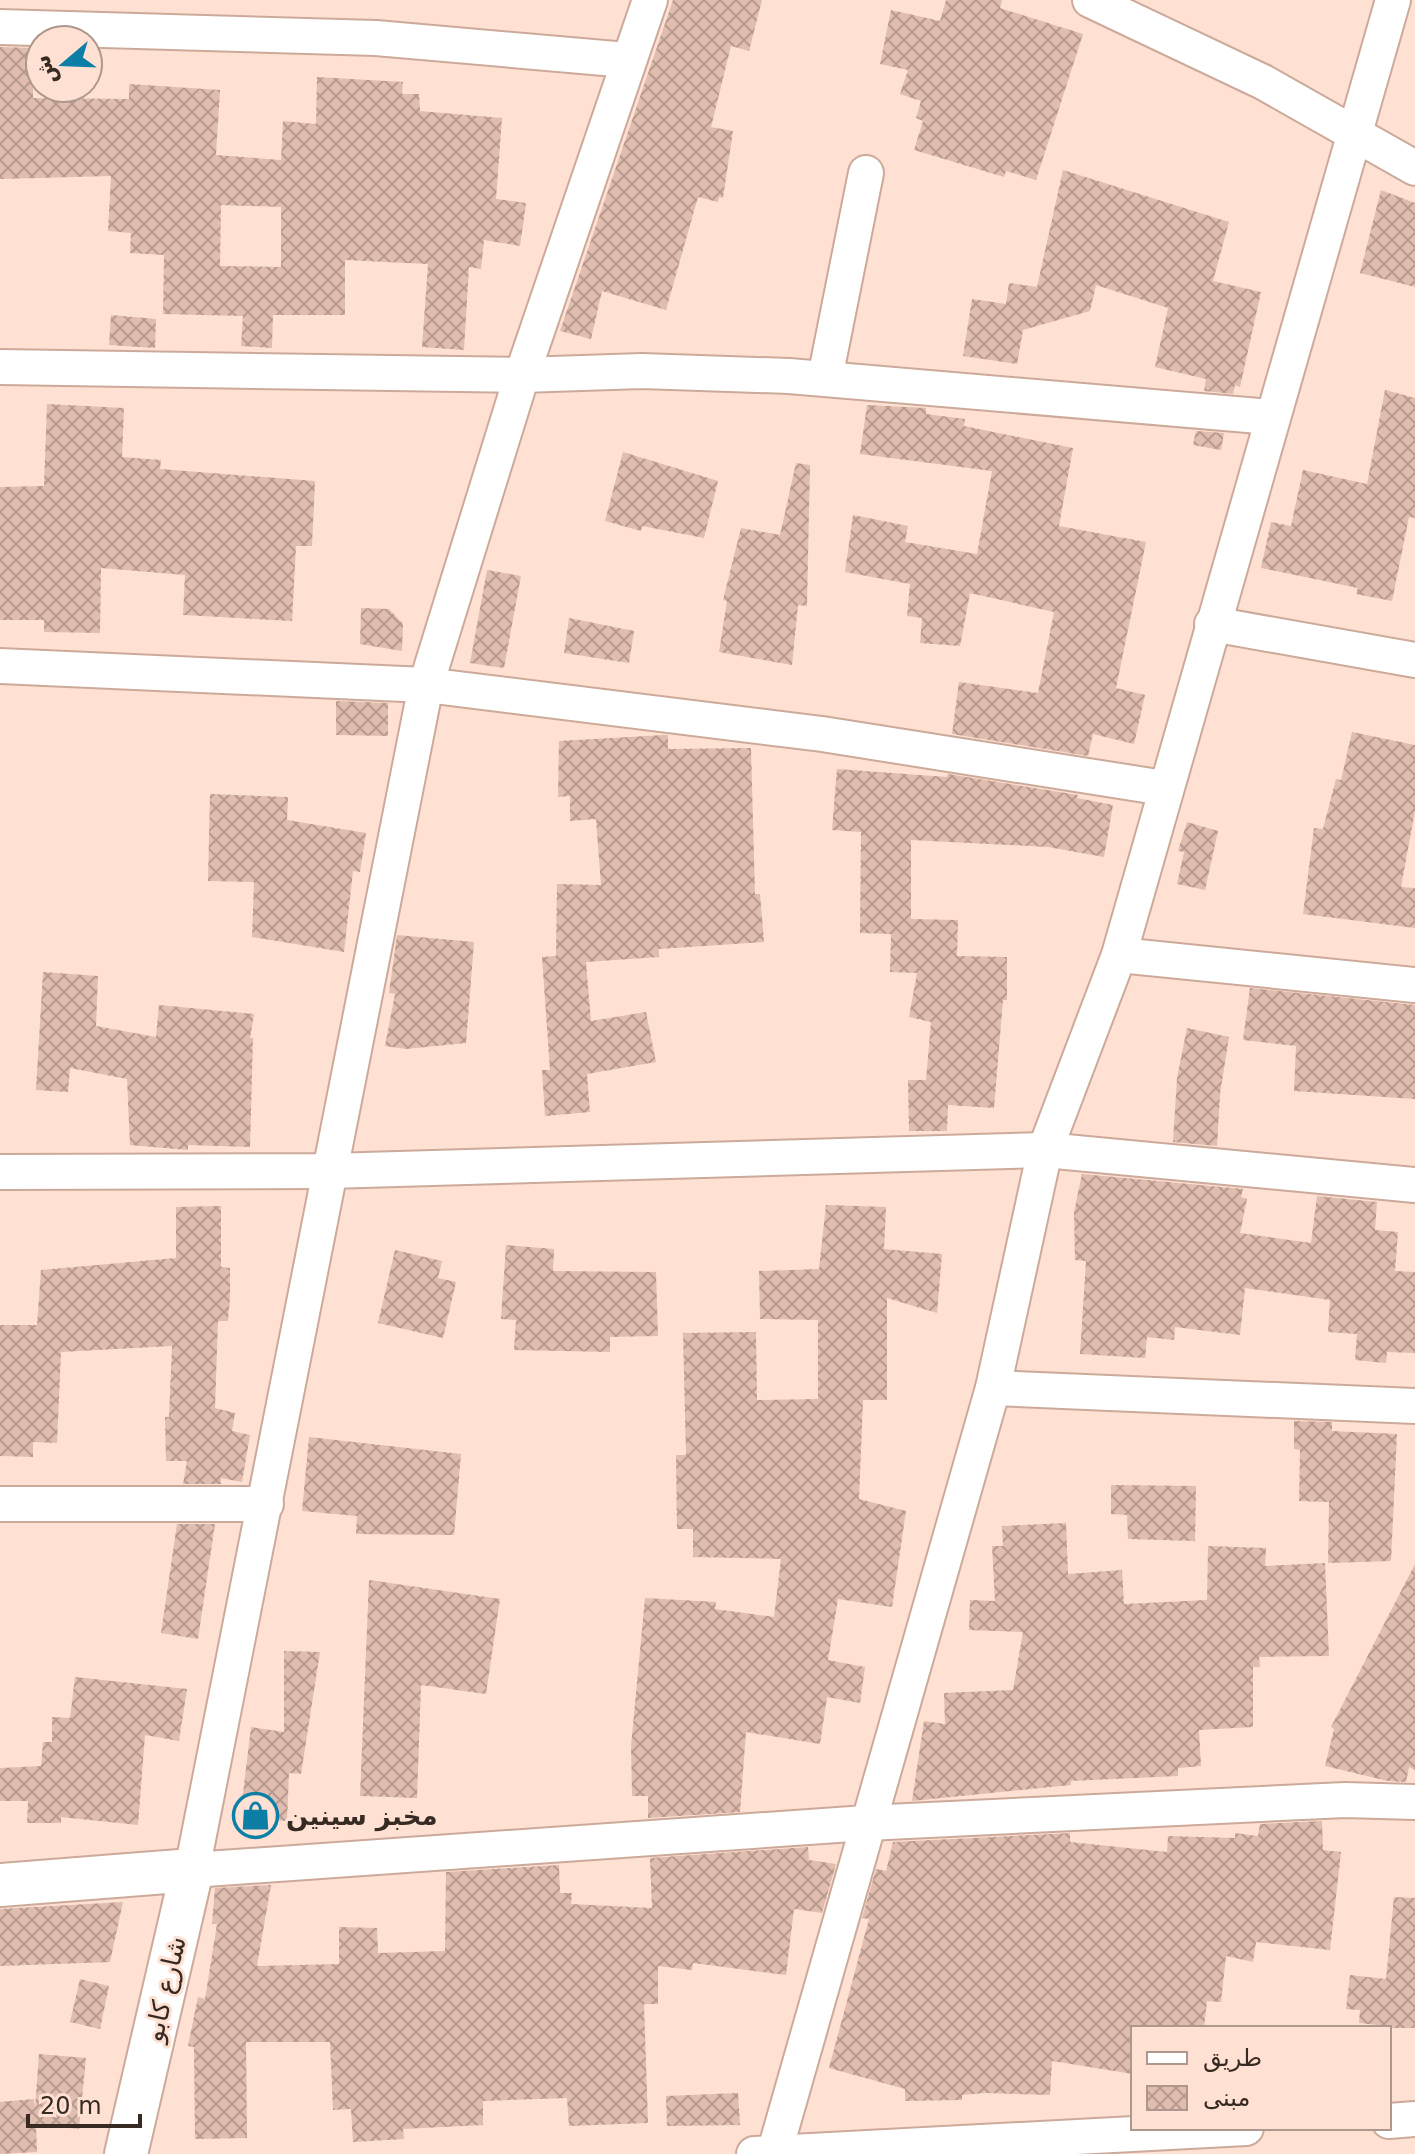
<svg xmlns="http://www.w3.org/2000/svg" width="1415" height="2154" viewBox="0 0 1415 2154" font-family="'DejaVu Sans',Vazirmatn,sans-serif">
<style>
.building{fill:url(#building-cross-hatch);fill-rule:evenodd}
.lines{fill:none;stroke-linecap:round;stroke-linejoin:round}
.minor-casing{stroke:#ccaa9a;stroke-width:38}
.tertiary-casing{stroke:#ccaa9a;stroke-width:46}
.minor{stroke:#fff;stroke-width:34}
.tertiary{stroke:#fff;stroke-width:42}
.labels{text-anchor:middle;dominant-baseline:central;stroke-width:6;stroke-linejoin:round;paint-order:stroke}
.poi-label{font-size:26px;font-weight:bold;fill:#372a23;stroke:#fee1d3;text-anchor:start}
.street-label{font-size:26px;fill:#372a23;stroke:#fee1d3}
</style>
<defs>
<pattern id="building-cross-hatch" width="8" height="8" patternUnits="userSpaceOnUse" patternTransform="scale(2)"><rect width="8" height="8" fill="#e1bdb0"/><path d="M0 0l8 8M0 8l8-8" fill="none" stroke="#b79a8f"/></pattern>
</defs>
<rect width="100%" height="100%" fill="#fee1d3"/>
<g class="building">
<path d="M673,0H762L749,51L731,46L711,127L733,131L723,198L719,197L718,202L698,197L666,310L602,291L591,339L560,331Z"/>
<path d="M946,0H1002L1000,8L1083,34L1036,180L1006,171L1004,177L914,150L923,121L916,118L921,101L900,94L908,70L880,64L891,10L940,21Z"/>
<path d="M0,47L33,48V98L129,99V84L220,90L216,155L281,160L283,121L316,124L317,77L403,82L402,94H419L420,111L502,118L496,199L526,203L520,246L484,240L481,269L469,267L464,350L422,347L428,264L345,260V315H273L272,348L241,346L243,316L163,314L164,255L130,253L131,233L108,231L111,176L0,179ZM221,205L281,207V267L220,266Z"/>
<path d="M1063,170L1229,222L1213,281L1261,292L1240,387L1235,385L1233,394L1204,391L1206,379L1155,367L1168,308L1096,285L1090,311L1023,330L1017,364L963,356L972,299L1006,304L1009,283L1037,287Z"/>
<path d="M1381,190L1415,203V287L1360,273Z"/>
<path d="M111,315L156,319L155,348L109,345Z"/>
<path d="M1385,390L1415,398V518L1409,517L1392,601L1356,594L1358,588L1261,568L1271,522L1291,526L1303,470L1367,484Z"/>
<path d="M47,404L124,408L122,457L161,460L160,469L315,481L312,546H296L292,621L183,615L185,575L101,568L100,633L44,632V620H0V487L44,486Z"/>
<path d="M867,405L926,408V414L965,419L964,426L1073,448L1059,526L1146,542L1116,688L1145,695L1134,744L1093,734L1088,756L952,734L959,682L1038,693L1054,612L970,593L960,646L920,643L922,618L907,616L910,584L845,572L853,515L908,526L905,542L977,554L992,471L860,454Z"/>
<path d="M1196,431L1224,433L1221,450L1193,445Z"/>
<path d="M623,452L718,481L704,538L642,526L641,531L605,521Z"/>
<path d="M796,463L810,465L807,606L798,605L792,665L719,652L727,601L723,600L741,528L780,535Z"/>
<path d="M487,570L521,576L504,668L470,663Z"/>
<path d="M361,608L389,609L403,624L402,651L360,644Z"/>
<path d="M569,618L634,631L629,663L564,653Z"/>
<path d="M336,701L388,703V736L336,735Z"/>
<path d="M1352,732L1415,745V811L1401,887L1415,888V928L1303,914L1314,828L1323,829L1336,779L1341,780Z"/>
<path d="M664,735H668V749L751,748L755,894H760L764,942L659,949V957L586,962L591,1021L646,1012L656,1062L587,1074L590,1112L545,1116L542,1070H550L542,957L556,956L557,884L601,885L596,819L570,821V796L558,797L559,741Z"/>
<path d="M837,769L947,777L948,774L1078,795L1077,798L1113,805L1104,857L1048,847L911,840V919L958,920L957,956L1007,957V1000H1003L994,1108L948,1105L947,1131H909L908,1080H926L931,1022L909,1017L917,973L890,972L891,934L860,933L861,832L832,830Z"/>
<path d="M210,794L288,797L287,820L366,833L360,872L353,871L344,952L252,937L254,882L208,881Z"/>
<path d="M1187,822L1218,831L1205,890L1177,884L1184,852L1178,851Z"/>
<path d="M397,935L474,942L466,1043L406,1049L385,1046L395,994L389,993Z"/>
<path d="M43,972L98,976L96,1026L156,1037L159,1005L254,1014L250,1038H253L250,1147L188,1145V1150L130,1145L127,1079L70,1068L68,1092L36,1090Z"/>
<path d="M1250,988L1415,1005V1099L1294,1091L1296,1046L1243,1040Z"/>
<path d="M1187,1028L1229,1037L1220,1094L1217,1146L1173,1142L1177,1078Z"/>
<path d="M1082,1174L1243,1189L1241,1197L1247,1199L1240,1233L1311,1243L1317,1196L1377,1202L1375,1230L1398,1232L1395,1271L1415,1272V1353L1387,1352L1386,1363L1355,1360L1357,1334L1328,1332L1330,1300L1245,1288L1240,1335L1175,1327L1174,1340L1147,1337L1145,1358L1080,1354L1086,1261L1075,1260L1074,1212Z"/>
<path d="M826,1205L886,1207L884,1249L942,1254L937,1313L887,1298V1400H863L859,1499L906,1511L892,1607L838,1599L828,1660L865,1667L860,1703L827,1697L820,1744L746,1732L740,1812L648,1818V1796H632L631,1746L645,1598L716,1602L715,1609L774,1617L781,1559L693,1557V1529H677L676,1455H686L683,1333L756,1332L757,1400L818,1399V1320L760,1319L759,1271L819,1269Z"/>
<path d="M221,1206V1267L230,1268V1297L228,1321H218L215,1408L235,1413L232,1431L250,1435L242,1482L221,1478V1484H183L187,1461H166L165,1417H169L172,1346L61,1352L57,1443L33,1442V1457L0,1456V1325H37L41,1270L176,1258V1207Z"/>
<path d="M506,1245L554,1249L553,1271L656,1272L658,1336L610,1337V1352L514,1350L516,1320L501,1319Z"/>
<path d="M395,1250L442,1261L438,1278L456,1282L443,1338L378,1323Z"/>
<path d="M1294,1421L1332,1422V1431L1397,1434L1391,1561L1328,1563L1329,1502L1299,1501L1300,1450L1294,1449Z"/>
<path d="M309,1437L461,1454L454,1535L356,1534L357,1516L302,1511Z"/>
<path d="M1111,1485L1196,1486L1195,1541L1128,1539L1127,1515L1111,1514Z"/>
<path d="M1066,1523L1068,1574L1122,1570L1124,1604L1207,1600L1208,1546L1266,1548L1265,1566L1325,1563L1329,1656L1259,1657L1260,1667H1253V1727L1199,1730L1201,1766L1178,1768V1776L1071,1781V1785L912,1801L924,1721L945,1724L944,1693L1013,1690L1023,1632L969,1630L970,1600L995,1601L992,1546H1003L1002,1526Z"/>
<path d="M177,1524H215L198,1639L161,1633Z"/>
<path d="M1415,1564V1770L1409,1767L1406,1782L1388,1781L1325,1766L1334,1729L1331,1727Z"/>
<path d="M369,1580L500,1599L486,1694L421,1685L417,1798L360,1796Z"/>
<path d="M284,1651L320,1652L301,1774L289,1773L287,1821L240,1818L251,1727L284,1732Z"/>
<path d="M75,1677L187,1689L179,1741L145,1735L138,1825L61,1817V1823H27L28,1801H0V1768L41,1766L43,1742H52V1717L70,1718Z"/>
<path d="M1322,1821L1323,1850L1341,1852L1330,1950L1256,1942L1253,1962L1226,1956L1221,2002L1207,2001L1204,2028H1133V2074L1052,2061L1050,2095L985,2093L962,2095V2100L905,2101V2089L829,2068L869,1919L862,1918L876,1869L886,1871L893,1842L1070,1833V1842L1167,1852L1168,1836L1235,1838V1833L1258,1836L1260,1824Z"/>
<path d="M808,1847L809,1860L836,1864L822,1913L794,1909L786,1975L693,1963L692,1970L658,1966V2004H644L648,2123L569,2126L567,2098L483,2101V2125L403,2129L404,2139L353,2142L351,2109L333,2110L330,2042H246L247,2138L195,2139L194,2047L188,2046L198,1997L205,1999L217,1924H212L215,1888L271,1885L257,1966L339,1964V1927L377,1928L378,1953L445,1951L446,1872L559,1865L560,1893H572L571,1904L652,1908L650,1858Z"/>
<path d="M1394,1897L1415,1898V2028H1377V2025L1359,2023L1360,2010L1346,2009L1350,1975L1386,1979Z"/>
<path d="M123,1902L110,1962L0,1966V1909Z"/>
<path d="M80,1979L109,1986L100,2029L70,2022Z"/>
<path d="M39,2054L86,2058L79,2129L36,2125L37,2152L0,2154V2102L34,2099L35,2109Z"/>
<path d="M738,2093L740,2125L667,2126L666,2096Z"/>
</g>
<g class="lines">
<defs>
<g id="minor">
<path d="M650,0L522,375L426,685L192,1870L866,1823L1345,1800L1415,1802"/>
<path d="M1090,0L1263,82L1415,168"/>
<path d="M0,27L376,38L627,60"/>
<path d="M0,367L522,375L642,371L789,376L1271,417"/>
<path d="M825,378L866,173"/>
<path d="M1212,624L1415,660"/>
<path d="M0,666L426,685L822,734L1164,788"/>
<path d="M1119,955L1415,985"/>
<path d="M0,1172L329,1171L1045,1150L1415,1185"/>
<path d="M993,1388L1415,1406"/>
<path d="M0,1504H266"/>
<path d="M1389,2121L1415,2119"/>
<path d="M754,2154L1246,2128"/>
<path d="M774,2154L993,1388L1045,1150L1119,955L1393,0"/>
</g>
<path id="tertiary" d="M0,1885L192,1870L126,2154"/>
</defs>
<use href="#minor" class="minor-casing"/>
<use href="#tertiary" class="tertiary-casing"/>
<use href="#minor" class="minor"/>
<use href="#tertiary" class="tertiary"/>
</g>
<defs>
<symbol id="shop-ring" viewBox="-11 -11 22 22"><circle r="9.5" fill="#fee1d3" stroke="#0d7fa6" stroke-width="1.5"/><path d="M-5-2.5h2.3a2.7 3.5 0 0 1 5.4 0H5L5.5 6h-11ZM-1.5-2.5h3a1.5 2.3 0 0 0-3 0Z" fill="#0d7fa6"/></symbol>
</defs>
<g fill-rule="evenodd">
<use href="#shop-ring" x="230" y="1790" width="51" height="51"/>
</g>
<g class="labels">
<g class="poi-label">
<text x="286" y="1816">مخبز سينين</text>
</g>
<g class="street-label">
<text transform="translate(165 1989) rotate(-77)">شارع كابو</text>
</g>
</g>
<rect x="1131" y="2026" width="260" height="104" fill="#fee1d3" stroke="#ae988d" stroke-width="2"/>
<rect x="1147" y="2052" width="40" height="12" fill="#ffffff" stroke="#ae988d" stroke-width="2"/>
<text x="1203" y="2066" font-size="24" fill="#372a23">طريق</text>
<rect x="1147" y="2086" width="40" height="24" fill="url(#building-cross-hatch)" stroke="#ae988d" stroke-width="2"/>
<text x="1203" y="2106" font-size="24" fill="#372a23">مبنى</text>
<g transform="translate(64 64) rotate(251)"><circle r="38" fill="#fee1d3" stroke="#ae988d" stroke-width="2"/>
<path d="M0-6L14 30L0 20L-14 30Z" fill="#0d7fa6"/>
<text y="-12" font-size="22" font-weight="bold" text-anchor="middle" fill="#372a23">ش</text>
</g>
<path d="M28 2114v12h112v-12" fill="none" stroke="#372a23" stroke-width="4"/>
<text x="40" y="2114" font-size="24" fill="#372a23" stroke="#fee1d3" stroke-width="6" paint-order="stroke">20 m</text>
</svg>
